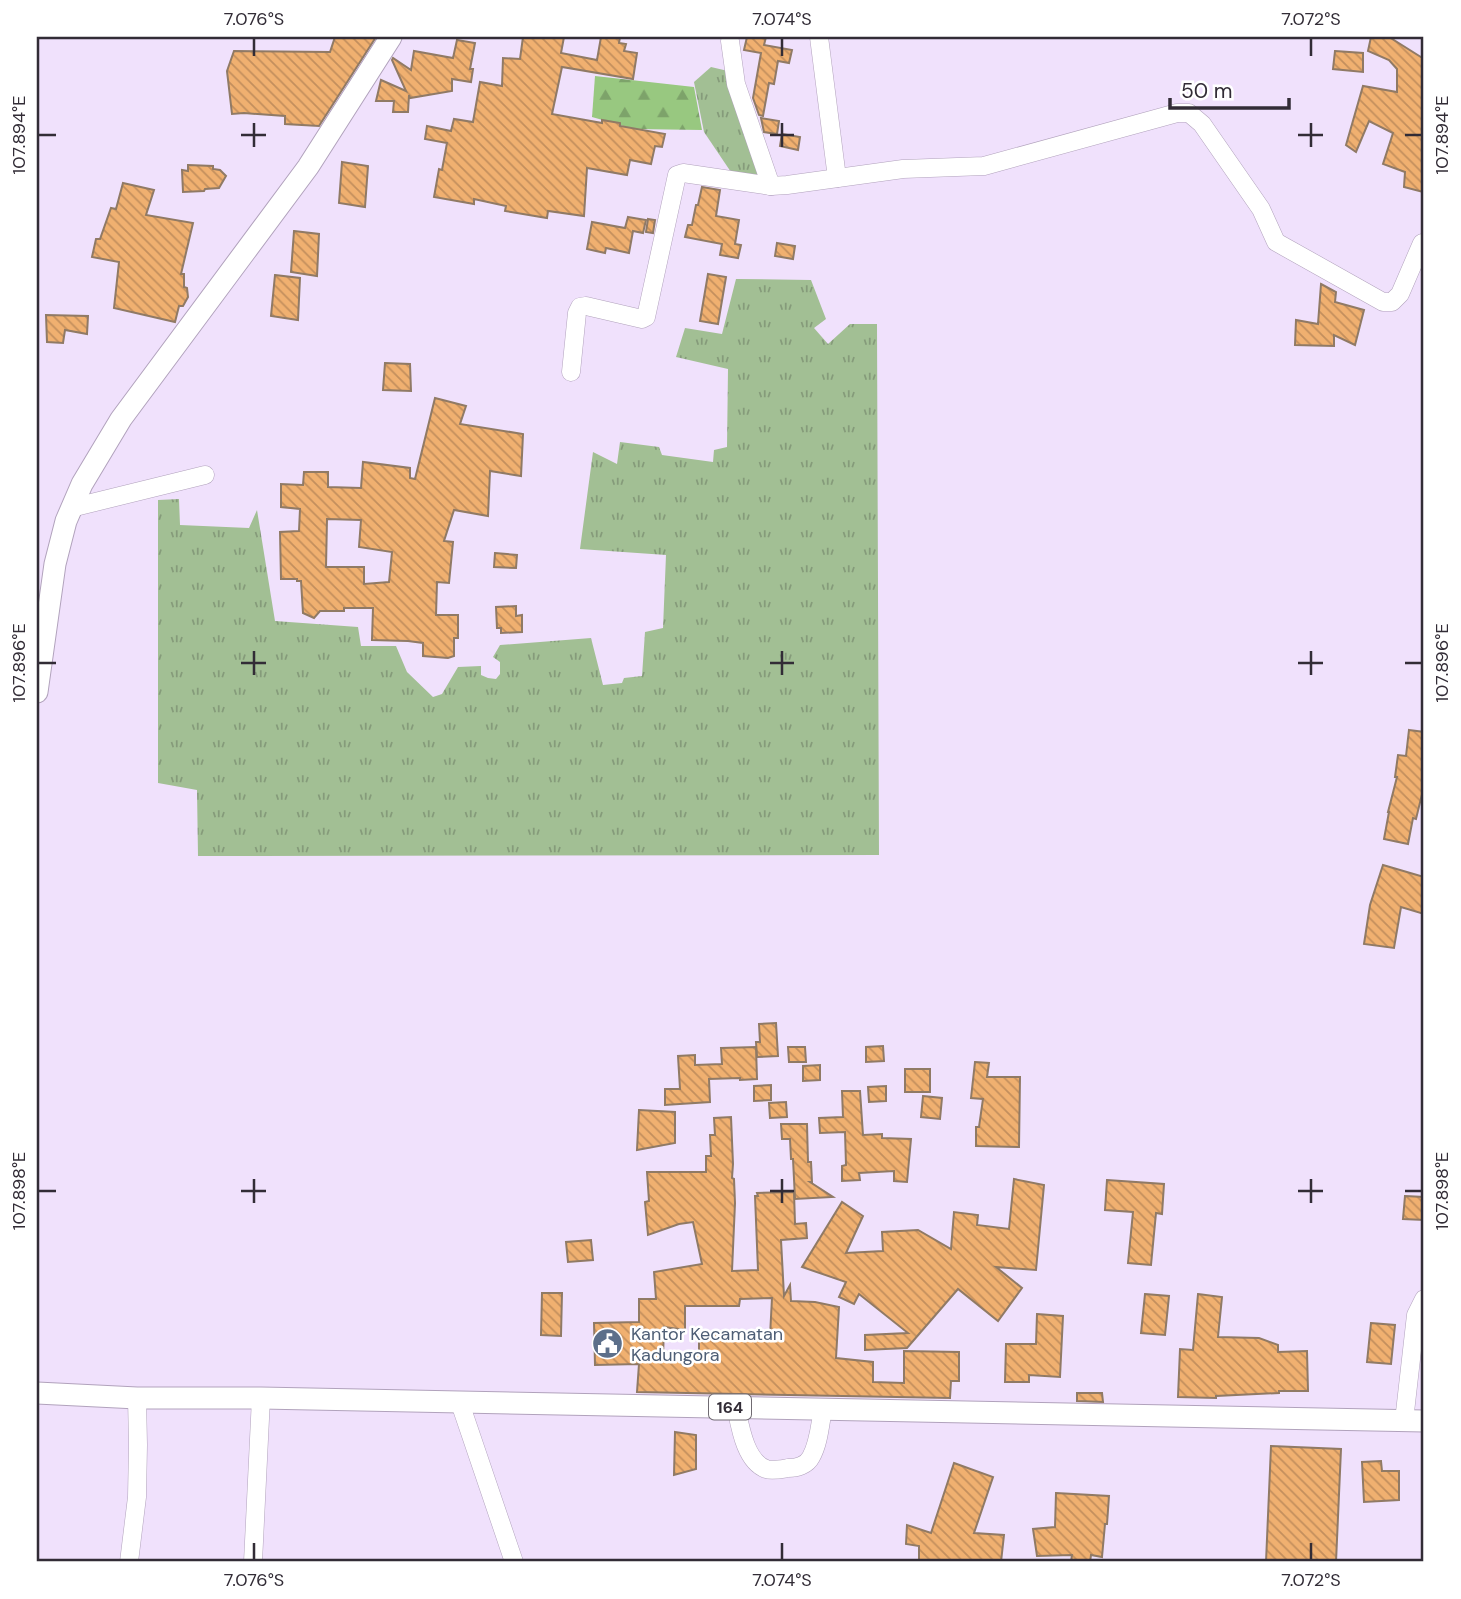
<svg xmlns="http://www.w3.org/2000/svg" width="1461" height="1599" viewBox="0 0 1461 1599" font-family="'DM Sans',sans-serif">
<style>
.grass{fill:url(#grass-tufts)}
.forest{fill:url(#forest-firs)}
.building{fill:url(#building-back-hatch);stroke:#907a65;stroke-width:2;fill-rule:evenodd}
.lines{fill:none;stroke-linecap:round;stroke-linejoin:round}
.minor-casing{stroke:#b1a2bc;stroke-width:19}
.major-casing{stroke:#b1a2bc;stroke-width:23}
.minor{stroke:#fff;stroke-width:18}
.major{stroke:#fff;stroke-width:21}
.ticks{fill:none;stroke:#322c36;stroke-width:2.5}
.labels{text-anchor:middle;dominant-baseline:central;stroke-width:5;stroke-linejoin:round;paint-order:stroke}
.shield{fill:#fff;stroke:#706b72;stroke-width:2}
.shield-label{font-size:16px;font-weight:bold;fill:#322c36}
.service-label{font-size:18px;fill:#4e5e75;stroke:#fff;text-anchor:start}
.neatline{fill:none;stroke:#322c36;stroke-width:2.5}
.ticks-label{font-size:18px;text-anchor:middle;fill:#322c36}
</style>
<defs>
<pattern id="grass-tufts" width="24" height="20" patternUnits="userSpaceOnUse" patternTransform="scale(1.75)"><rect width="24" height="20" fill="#a2bf94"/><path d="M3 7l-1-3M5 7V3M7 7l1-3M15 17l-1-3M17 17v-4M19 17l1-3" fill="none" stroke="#859b7a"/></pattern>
<pattern id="forest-firs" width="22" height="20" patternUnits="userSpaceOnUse" patternTransform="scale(1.75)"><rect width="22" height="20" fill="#98c880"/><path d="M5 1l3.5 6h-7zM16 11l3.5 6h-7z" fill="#7da36a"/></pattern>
<pattern id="building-back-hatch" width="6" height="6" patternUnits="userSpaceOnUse" patternTransform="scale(1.75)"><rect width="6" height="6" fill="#f0b070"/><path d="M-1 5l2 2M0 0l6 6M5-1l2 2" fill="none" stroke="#c38f5d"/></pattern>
</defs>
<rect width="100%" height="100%" fill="#f0e1fc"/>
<g class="grass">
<path d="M711,67L728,71L767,182L737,181L704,132L694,82Z"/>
<path d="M736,279L811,280L826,319L814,328L828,344L850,324H877L879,855L198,856L197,790L158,783V500L179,499L180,525L249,528L257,510L275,621L358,627L361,646H396L407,672L433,697L442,694L458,667L481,666V675L488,678L496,679L500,674V662L493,657L500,645L591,638L603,685L622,683L624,678L642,676L645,632L663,628L666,555L580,549L593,452L617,464L620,442L659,447L662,455L713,462L714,450L727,447L728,369L676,357L685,328L722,334Z"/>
</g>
<path class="forest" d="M595,76L694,87L702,130L634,129L592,117Z"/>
<g class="building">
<path d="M335,37H376L319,126L285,124V116L244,113L232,114L227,71L234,51L330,52Z"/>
<path d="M523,37H564L561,53L597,60L601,37H620L619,43L626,44L624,51L637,53L633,79L562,67L552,114L602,123V120L620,123V126L665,134L662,147L655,146L651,164L630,160L627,175L587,168L584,216L548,211L547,218L505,211L506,206L474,199V204L434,197L439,169L442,170L447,143L425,139L427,126L451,131L454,119L473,122L480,82L502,86L503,58L520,59Z"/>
<path d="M747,37H766L764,45L792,50L789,63L778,61L774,84L769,83L763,116L759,115L753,98L761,53L744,50Z"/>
<path d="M1371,37H1389L1424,59L1423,192L1404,187L1405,172L1383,164L1393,133L1369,121L1356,152L1346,145L1363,86L1397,92V69L1389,60L1368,51Z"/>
<path d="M457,40L475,43L470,69H473L471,82L452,79V91L410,98L409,95L408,112H393L394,101H376L381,80L406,91L392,60L393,58L411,70L414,51L453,58Z"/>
<path d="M1335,51L1363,53V72L1333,69Z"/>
<path d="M761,118L779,121L777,134L764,132Z"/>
<path d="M782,134L800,137L798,150L780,146Z"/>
<path d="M342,162L368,166L365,207L339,203Z"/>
<path d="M188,165L213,166V169L220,170L226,176L219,188L205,189L204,191L183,192L182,170L188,171Z"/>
<path d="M123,183L154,190L146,215L193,223L181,274H184V287L187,288L188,297L183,306H179L175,322L114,308L119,262L92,257L96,239H100L111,208L116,209Z"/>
<path d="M702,187L720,190L716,216L739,220L735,244L741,245L738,258L720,255L722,244L685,237L688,225H692L696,205H698Z"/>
<path d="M628,217L646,220L643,233L633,231L629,253L606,248L605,253L587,249L592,222L625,228Z"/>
<path d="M648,219L655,220L653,233L646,232Z"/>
<path d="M294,231L319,234L317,276L291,272Z"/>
<path d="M777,243L795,246L793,259L775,256Z"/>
<path d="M708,274L726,277L718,324L700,321Z"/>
<path d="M275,275L300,278L298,320L271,316Z"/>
<path d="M1321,284L1336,292L1335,302L1364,310L1355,345L1334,335V346L1295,345L1296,320L1318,324Z"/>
<path d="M46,315L88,316L87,334L65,330L63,343L47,342Z"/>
<path d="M385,363L410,364L411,391L383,390Z"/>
<path d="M435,398L466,406L460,424L523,434L521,476L490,471L488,516L454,510L444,541L453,542L449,583L437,582L436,615H458V638H454V656L448,658L423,656V643L408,641L372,640L373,608H344V611H320L314,618L303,613L301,581H297V579H281L280,532L299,531L300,509L281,507V484L303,485L304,472H328V487L361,488L363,462L410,468V478L415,479ZM327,519L361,520L359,547L392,552L389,582L364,584V567H326Z"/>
<path d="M495,553L517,555L516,568L494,567Z"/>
<path d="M516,606V616L522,615V632L501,633V628H497L496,607Z"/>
<path d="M1409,730L1424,732V786L1416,819L1413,818L1408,844L1384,839L1389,812H1388L1397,777H1395L1398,755L1406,756Z"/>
<path d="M1383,865L1424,877V914L1401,907L1394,948L1364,944L1370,905Z"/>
<path d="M776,1023L778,1056L757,1057L756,1042H760L759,1024Z"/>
<path d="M883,1046L884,1061L866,1062V1047Z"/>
<path d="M756,1047L757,1079L740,1080V1078L709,1079L710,1102L665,1105V1089H680L678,1056L695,1055V1065L722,1064L721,1048Z"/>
<path d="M788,1047H805L806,1062H789Z"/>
<path d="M975,1062L989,1063L987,1077H1020L1019,1147L976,1146V1127H979L983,1099L971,1098Z"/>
<path d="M820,1065V1080L803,1081V1066Z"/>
<rect x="905" y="1069" width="25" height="23"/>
<path d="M771,1085V1100L754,1101V1086Z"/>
<path d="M886,1086V1101L869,1102L868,1087Z"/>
<path d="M842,1091H860L863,1135L882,1134V1138L911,1139L907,1182L894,1181V1171L859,1173L860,1180L842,1181V1166L846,1165L845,1132L820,1133L819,1118L843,1117Z"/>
<path d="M923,1096L942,1098L940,1119L921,1117Z"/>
<path d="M786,1102L787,1117L770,1118L769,1103Z"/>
<path d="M639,1110L675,1112V1143L637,1150Z"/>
<path d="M731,1117L733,1164L732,1178L734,1179L735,1203L732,1271L758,1270L755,1196H758L757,1193L794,1192L795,1224L806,1223L807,1238L781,1240L784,1296L790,1285L791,1301L815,1302L839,1307L836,1358L873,1362V1382L904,1383V1351L959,1352V1381H951L950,1398L637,1392L639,1364L595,1365L594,1323L639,1322V1299H656L654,1272L702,1264L693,1222L679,1224L648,1235L645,1202L649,1201L647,1172H706V1156H711L710,1135H715L714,1118ZM772,1298L770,1336L718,1335V1332H699V1353L663,1357L664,1327L685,1330V1306H739L740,1299Z"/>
<path d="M781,1124H807L808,1162H811L812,1182H810L833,1197L795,1199L793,1159H791L790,1139H782Z"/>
<path d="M1014,1179L1044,1185L1036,1270L996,1267L1022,1288L998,1321L958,1289L907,1348L865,1350V1335L908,1333L859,1294L854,1304L839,1297L846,1282L802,1267L842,1202L863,1216L846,1253L883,1251L882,1232L918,1230L951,1249L954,1212L978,1215L977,1225L1009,1229Z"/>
<path d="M1107,1180L1164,1184L1162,1214L1156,1213L1151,1265L1128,1263L1133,1212L1105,1210Z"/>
<path d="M1405,1196L1424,1197V1220L1403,1219Z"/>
<path d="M591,1240L593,1260L568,1262L566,1242Z"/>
<path d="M542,1293H562L561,1336L541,1335Z"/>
<path d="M1145,1294L1169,1296L1165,1335L1141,1333Z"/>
<path d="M1198,1294L1222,1297L1218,1337L1259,1338L1278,1345V1352L1307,1351L1308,1391H1279V1393L1216,1396V1398L1178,1397L1180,1349L1193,1350Z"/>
<path d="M1037,1314L1063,1316L1060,1377L1029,1375V1382H1005L1006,1344H1036Z"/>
<path d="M1371,1323L1395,1325L1391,1364L1367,1362Z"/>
<path d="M1077,1393H1102L1103,1402L1077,1401Z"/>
<path d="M675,1432L696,1435V1469L674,1475Z"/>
<path d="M1271,1446L1341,1449L1336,1562H1266Z"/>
<path d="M1381,1461L1382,1471H1399V1500L1364,1502L1362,1462Z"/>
<path d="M954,1463L993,1477L974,1533L1004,1535L1001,1562H919V1546L906,1544L907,1525L931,1533Z"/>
<path d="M1056,1493L1109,1496L1107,1524H1105L1102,1557L1091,1555L1090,1562H1071L1072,1555L1037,1556L1033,1529L1055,1527Z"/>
</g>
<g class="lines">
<defs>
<g id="minor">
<path d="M819,37L837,178"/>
<path d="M730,41L736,84L771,186L787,185L903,169L984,166L1177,113H1189L1202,124L1261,209L1276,242L1383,302H1392L1400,294L1422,243"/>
<path d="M571,372L577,313L580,307L586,306L642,319L646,317L677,175L683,173L771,186"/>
<path d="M71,508L205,475"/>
<path d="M460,1403L514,1562"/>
<path d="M736,1407C740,1426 745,1461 766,1469C772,1471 782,1469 788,1468C797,1468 807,1465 811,1457C819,1443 820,1424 823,1409"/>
<path d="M1404,1421L1416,1315L1424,1299"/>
<path d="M129,1562L137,1497L138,1445L137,1398"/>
<path d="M253,1562L261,1398"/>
</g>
<g id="major">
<path d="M37,692L55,564L66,521L82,484L121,419L308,167L391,37"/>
<path d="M37,1393L137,1398H261L1424,1421"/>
</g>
</defs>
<use href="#minor" class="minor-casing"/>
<use href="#major" class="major-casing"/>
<use href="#minor" class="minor"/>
<use href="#major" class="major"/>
</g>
<path class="ticks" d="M254,38V56M782,38V56M1311,38V56M254,123V147M782,123V147M1311,123V147M38,135H56M241,135H266M770,135H794M1298,135H1323M1405,135H1422M254,651V675M782,651V675M1311,651V675M38,663H56M241,663H266M770,663H794M1298,663H1323M1405,663H1422M254,1179V1203M782,1179V1203M1311,1179V1203M38,1191H56M241,1191H266M770,1191H794M1298,1191H1323M1405,1191H1422M254,1543V1560M782,1543V1560M1311,1543V1560"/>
<defs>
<symbol id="civic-disc" viewBox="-11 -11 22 22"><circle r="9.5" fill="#5c6f8a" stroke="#fff"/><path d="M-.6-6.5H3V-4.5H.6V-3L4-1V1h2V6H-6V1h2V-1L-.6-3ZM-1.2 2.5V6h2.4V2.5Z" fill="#fff"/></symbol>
</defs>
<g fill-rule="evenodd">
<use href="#civic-disc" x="590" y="1326" width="35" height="35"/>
</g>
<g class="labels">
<rect class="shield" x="709" y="1394.5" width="42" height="25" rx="5"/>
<g class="shield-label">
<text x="730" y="1407">164</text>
</g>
<g class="service-label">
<text x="631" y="1334">Kantor Kecamatan<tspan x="631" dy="21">Kadungora</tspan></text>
</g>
</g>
<rect width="1461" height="1599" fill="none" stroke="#ffffff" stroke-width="77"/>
<path d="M1170 98v10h119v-10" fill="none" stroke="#322c36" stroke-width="3.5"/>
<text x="1181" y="98" font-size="21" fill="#322c36" stroke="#ffffff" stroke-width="5" paint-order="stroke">50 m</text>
<rect x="38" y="38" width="1384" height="1522" class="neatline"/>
<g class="ticks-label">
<text x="254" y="25">7.076°S</text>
<text x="782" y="25">7.074°S</text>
<text x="1311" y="25">7.072°S</text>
<text transform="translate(1442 135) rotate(-90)" y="6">107.894°E</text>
<text transform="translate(19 135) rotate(-90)" y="6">107.894°E</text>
<text transform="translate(1442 663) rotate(-90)" y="6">107.896°E</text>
<text transform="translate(19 663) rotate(-90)" y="6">107.896°E</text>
<text transform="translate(19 1191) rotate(-90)" y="6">107.898°E</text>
<text transform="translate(1442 1191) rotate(-90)" y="6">107.898°E</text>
<text x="254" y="1586">7.076°S</text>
<text x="782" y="1586">7.074°S</text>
<text x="1311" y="1586">7.072°S</text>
</g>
</svg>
